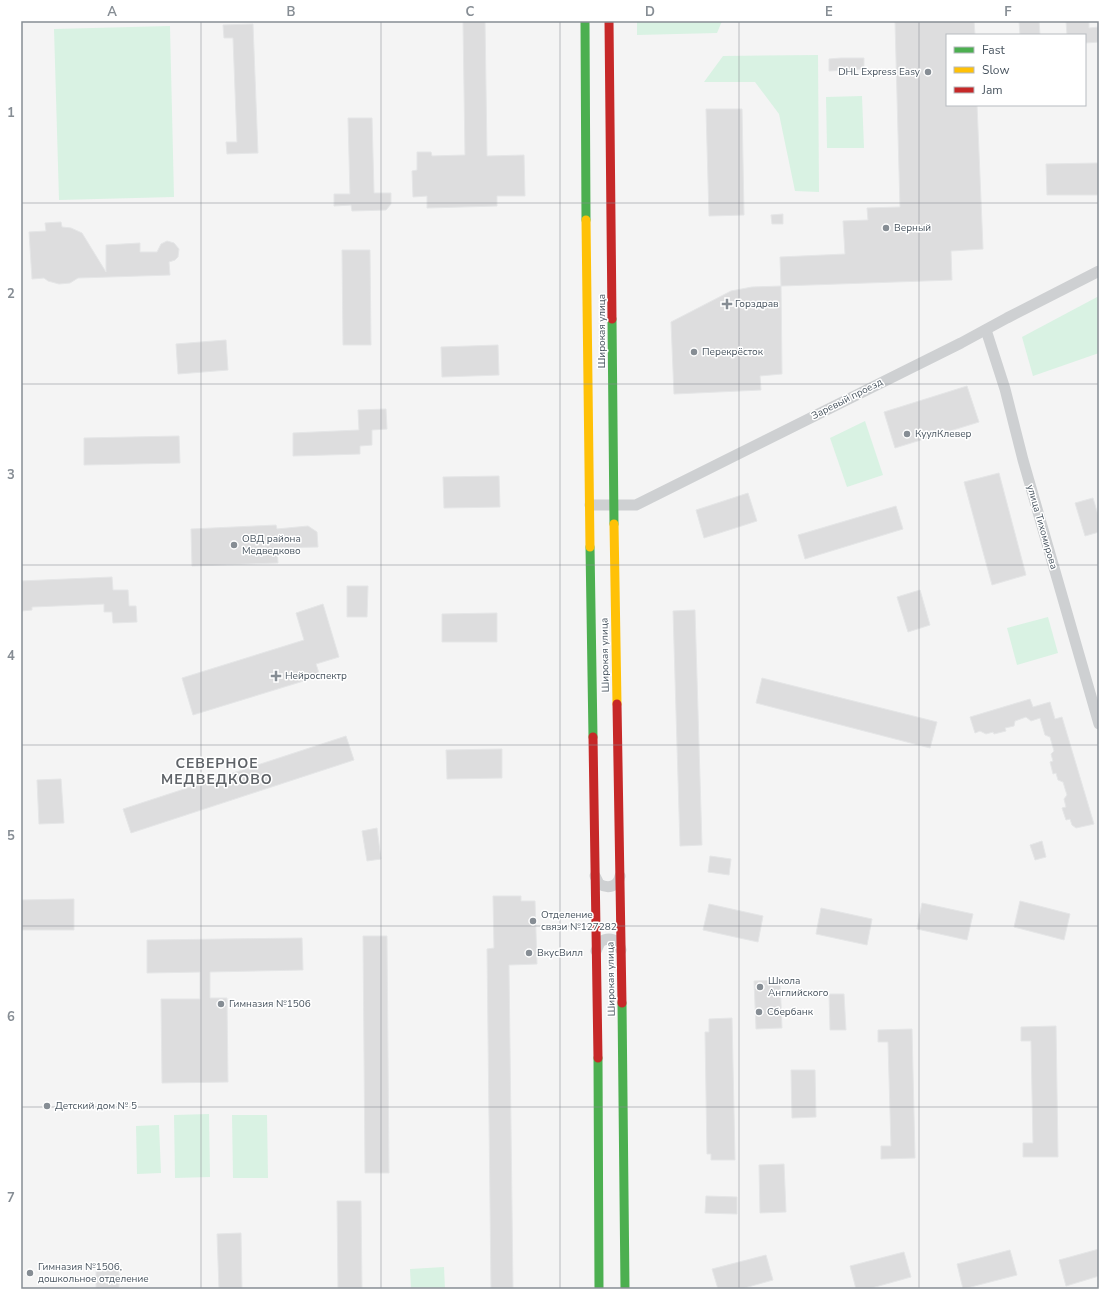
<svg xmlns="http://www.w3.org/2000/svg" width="1120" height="1310" viewBox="0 0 1120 1310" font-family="'Nunito Sans',sans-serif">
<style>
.green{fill:#d9f2e3}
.building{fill:#ddddde;stroke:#e5e6e7}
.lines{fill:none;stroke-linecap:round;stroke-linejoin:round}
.street{stroke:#ced0d2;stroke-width:11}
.fast{stroke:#4caf50;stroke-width:9}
.slow{stroke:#ffc107;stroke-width:9}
.jam{stroke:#c62828;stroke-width:9}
.grid{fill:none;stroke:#868d94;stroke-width:1;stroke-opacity:0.55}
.poi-dot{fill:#868d94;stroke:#fff;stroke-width:1.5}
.labels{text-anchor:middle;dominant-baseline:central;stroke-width:3;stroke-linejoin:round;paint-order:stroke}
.poi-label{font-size:10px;fill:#4a5661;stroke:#fff;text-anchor:start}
.street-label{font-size:10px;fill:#4a5661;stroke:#fff}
.district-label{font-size:14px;font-weight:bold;letter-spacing:1px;fill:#5f6368;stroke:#fff}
.neatline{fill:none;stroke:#868d94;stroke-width:1.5}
.grid-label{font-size:13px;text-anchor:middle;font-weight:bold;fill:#868d94}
</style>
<rect width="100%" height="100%" fill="#f4f4f4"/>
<g class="green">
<path d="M637,21H722L717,33L637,35Z"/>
<path d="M170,26L174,197L59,200L54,29Z"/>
<path d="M818,55L819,192L795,191L779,114L755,82H704L723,56Z"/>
<path d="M862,96L864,148H827L826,97Z"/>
<path d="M1099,296V353L1033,376L1022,337Z"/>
<path d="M865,421L883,475L847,487L830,438Z"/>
<path d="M1048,617L1058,653L1017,665L1007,628Z"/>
<path d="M209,1114L210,1177L175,1178L174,1115Z"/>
<path d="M232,1115H267L268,1178H233Z"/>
<path d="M159,1125L161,1173L137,1174L136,1126Z"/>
<path d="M444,1267L445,1289H411L410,1269Z"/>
</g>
<g class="building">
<path d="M463,21H485L487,156L524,155L525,196H497V206L427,208V196L413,197L412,171L417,170V152H431L432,156L465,155Z"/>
<path d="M895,21H974L975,35H947V105H977L983,249L951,251L952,280L781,286L780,257L845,254L843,221L868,220L867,208L900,207Z"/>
<path d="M1019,21H1039L1040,35H1020Z"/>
<path d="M1066,21H1089V28L1099,27V42L1085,43V35H1067Z"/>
<path d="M253,24L258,153L227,154L226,142H237L233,38H224L223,25Z"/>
<path d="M841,58H864V69L829,71V59Z"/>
<path d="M706,109H742L744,215L709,216Z"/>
<path d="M348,118H372L374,193H391V204L386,210L352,211L351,205L334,206V194H350Z"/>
<path d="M1099,163V195H1047L1046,164Z"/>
<path d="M783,214V224H772L771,215Z"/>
<path d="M61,222L62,227L71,228L82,233L106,272V245L140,243V252H157L161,244L167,241L174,243L179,249L178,257L175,260L169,262L170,275L78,278L70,283L59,284L48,281L44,278L32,279L29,232L46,231L45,223Z"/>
<path d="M342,250H370L371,345H343Z"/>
<path d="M781,286L782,374L760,376L761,390L674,394L671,322L731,291L752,287Z"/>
<path d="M226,340L228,370L178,374L176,344Z"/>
<path d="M498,345L499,375L442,377L441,347Z"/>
<path d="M967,386L979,422L895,448L884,412Z"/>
<path d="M386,409L387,429L372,430V445L360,446V454L293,456V433L359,430L358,410Z"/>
<path d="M179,436L180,463L84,465V438Z"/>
<path d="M999,473L1026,575L992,585L964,482Z"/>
<path d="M499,476L500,507L444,508L443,477Z"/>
<path d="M748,493L757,521L704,538L696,510Z"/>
<path d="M1093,498L1099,518V532L1085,536L1075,503Z"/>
<path d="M896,506L903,529L805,559L798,535Z"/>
<path d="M276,525L277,529L308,526L317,532L318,547L277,548L278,563L192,566L191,529Z"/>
<path d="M112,577L113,590H128L129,606H136L137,622L113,623L112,612H104V604L32,607V610L21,611V581Z"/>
<path d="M347,586H368L367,617H347Z"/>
<path d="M920,590L930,625L908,632L897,597Z"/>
<path d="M323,604L339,657L316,664L320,676L193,715L182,678L304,640L296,613Z"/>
<path d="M695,610L702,845L680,846L673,611Z"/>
<path d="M497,613V642H442V614Z"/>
<path d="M762,678L937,722L930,748L756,703Z"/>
<path d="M1030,699L1033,707L1050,702L1055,719L1062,717L1094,824L1076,828L1072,825L1070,819L1066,820L1062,808L1066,807L1064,799L1067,795L1063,782L1058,780L1056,773L1053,774L1050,762L1053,761L1051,754L1054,751L1050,737L1045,735L1040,718L1031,721L1026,717L1015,721L1014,726L1005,728L1006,731L994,734L993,732L986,734L980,731L975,733L970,717Z"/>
<path d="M346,736L354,760L131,833L123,809Z"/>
<path d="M502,749V778L447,779L446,750Z"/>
<path d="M61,779L64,823L39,824L37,780Z"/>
<path d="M377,828L381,859L367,861L362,831Z"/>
<path d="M1042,841L1046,857L1035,860L1030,845Z"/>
<path d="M710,856L731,859L729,875L708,872Z"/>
<path d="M493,896H521V901H535L537,964L509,965L513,1289H491L487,949L494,948Z"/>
<path d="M74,899V930H21V900Z"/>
<path d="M1020,901L1070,914L1064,940L1014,927Z"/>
<path d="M922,903L973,914L967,940L917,929Z"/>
<path d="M709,904L763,916L758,942L703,930Z"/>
<path d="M821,908L872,919L867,945L816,934Z"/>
<path d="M363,936H387L389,1173H365Z"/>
<path d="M302,938L303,970L210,972V998H227L228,1082L162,1083L161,999H200V972L147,973V940Z"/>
<path d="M780,980L782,1028L756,1029L754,981Z"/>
<path d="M829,994H844L846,1030H830Z"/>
<path d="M732,1018L735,1160H711V1154H707L705,1032H709V1019Z"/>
<path d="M1056,1026L1058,1157H1023V1143H1033L1031,1041H1021V1027Z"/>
<path d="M912,1029L915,1158L881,1159V1146H891L888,1042H878V1030Z"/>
<path d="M791,1070H815L816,1117L792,1118Z"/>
<path d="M784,1164L786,1212L760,1213L759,1165Z"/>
<path d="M706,1196L737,1197V1214L705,1213Z"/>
<path d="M337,1201H361L362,1289H338Z"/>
<path d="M241,1233L242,1289H219L217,1234Z"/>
<path d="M1099,1249V1276L1066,1286L1059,1260Z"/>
<path d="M1010,1250L1017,1275L963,1289L957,1264Z"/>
<path d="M904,1252L911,1277L868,1289H856L850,1266Z"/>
<path d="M766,1255L773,1280L741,1289H718L712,1269Z"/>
<rect x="96" y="1267" width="23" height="22"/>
</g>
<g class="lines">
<g class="street">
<path d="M986,330L1005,389L1023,460L1099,724"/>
<path d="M590,505H636L961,343L1007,318L1099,271"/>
<path d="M595,876L599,884C608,889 618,887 620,876"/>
<path d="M596,951L600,942C609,936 619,939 621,950"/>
</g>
<g class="fast">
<path d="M585,21L586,220"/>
<path d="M612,319L614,524"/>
<path d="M590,547L593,737"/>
<path d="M622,1003L625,1289"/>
<path d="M598,1058L599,1289"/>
</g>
<g class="slow">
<path d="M586,220L590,547"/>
<path d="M614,524L617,704"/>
</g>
<g class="jam">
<path d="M609,21L612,319"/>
<path d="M617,704L622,1003"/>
<path d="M593,737L598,1058"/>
</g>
</g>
<path class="grid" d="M201,21V1289M381,21V1289M560,21V1289M739,21V1289M919,21V1289M21,203H1099M21,384H1099M21,565H1099M21,745H1099M21,926H1099M21,1107H1099"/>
<g class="poi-dot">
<circle cx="928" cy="72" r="4"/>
<circle cx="886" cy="228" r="4"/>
<path d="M725 298h4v4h4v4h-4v4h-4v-4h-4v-4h4z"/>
<circle cx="694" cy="352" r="4"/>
<circle cx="907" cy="434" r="4"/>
<circle cx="234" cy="545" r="4"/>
<path d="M274 670h4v4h4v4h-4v4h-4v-4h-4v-4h4z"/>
<circle cx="533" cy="921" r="4"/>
<circle cx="529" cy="953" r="4"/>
<circle cx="760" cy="987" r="4"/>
<circle cx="221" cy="1004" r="4"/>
<circle cx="759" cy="1012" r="4"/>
<circle cx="47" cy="1106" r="4"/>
<circle cx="30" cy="1273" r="4"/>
</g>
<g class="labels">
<g class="poi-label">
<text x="920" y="72" text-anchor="end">DHL Express Easy</text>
<text x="894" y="228">Верный</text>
<text x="735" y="304">Горздрав</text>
<text x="702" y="352">Перекрёсток</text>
<text x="915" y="434">КуулКлевер</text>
<text x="242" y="539">ОВД района<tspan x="242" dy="12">Медведково</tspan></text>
<text x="285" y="676">Нейроcпектр</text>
<text x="541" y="915">Отделение<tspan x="541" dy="12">связи №127282</tspan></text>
<text x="537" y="953">ВкусВилл</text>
<text x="768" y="981">Школа<tspan x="768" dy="12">Английского</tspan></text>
<text x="229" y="1004">Гимназия №1506</text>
<text x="767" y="1012">Сбербанк</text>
<text x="55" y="1106">Детский дом № 5</text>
<text x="38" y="1267">Гимназия №1506,<tspan x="38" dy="12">дошкольное отделение</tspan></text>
</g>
<g class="street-label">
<text transform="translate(602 331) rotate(-90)">Широкая улица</text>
<text transform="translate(847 399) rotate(-27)">Заревый проезд</text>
<text transform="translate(1042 527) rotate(74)">улица Тихомирова</text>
<text transform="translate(605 655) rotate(-91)">Широкая улица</text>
<text transform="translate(611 979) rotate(-91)">Широкая улица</text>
</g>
<g class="district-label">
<text x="217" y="763">СЕВЕРНОЕ<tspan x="217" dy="16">МЕДВЕДКОВО</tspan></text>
</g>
</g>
<rect width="1120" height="1310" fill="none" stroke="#ffffff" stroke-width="44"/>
<rect x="946" y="34" width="140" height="72" fill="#ffffff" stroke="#b7bbc0"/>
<rect x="954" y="47" width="20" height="6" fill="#4caf50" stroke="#b7bbc0"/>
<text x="982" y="54" font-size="12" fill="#4a5661">Fast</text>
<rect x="954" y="67" width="20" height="6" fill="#ffc107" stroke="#b7bbc0"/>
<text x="982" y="74" font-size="12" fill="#4a5661">Slow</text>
<rect x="954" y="87" width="20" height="6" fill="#c62828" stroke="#b7bbc0"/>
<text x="982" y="94" font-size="12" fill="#4a5661">Jam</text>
<rect x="22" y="22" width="1076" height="1266" class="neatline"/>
<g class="grid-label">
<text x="112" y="16">A</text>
<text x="291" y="16">B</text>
<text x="470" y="16">C</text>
<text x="650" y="16">D</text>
<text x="829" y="16">E</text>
<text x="1008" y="16">F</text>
<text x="11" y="117">1</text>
<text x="11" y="298">2</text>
<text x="11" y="479">3</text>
<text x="11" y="660">4</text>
<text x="11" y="840">5</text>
<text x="11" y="1021">6</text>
<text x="11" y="1202">7</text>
</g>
</svg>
